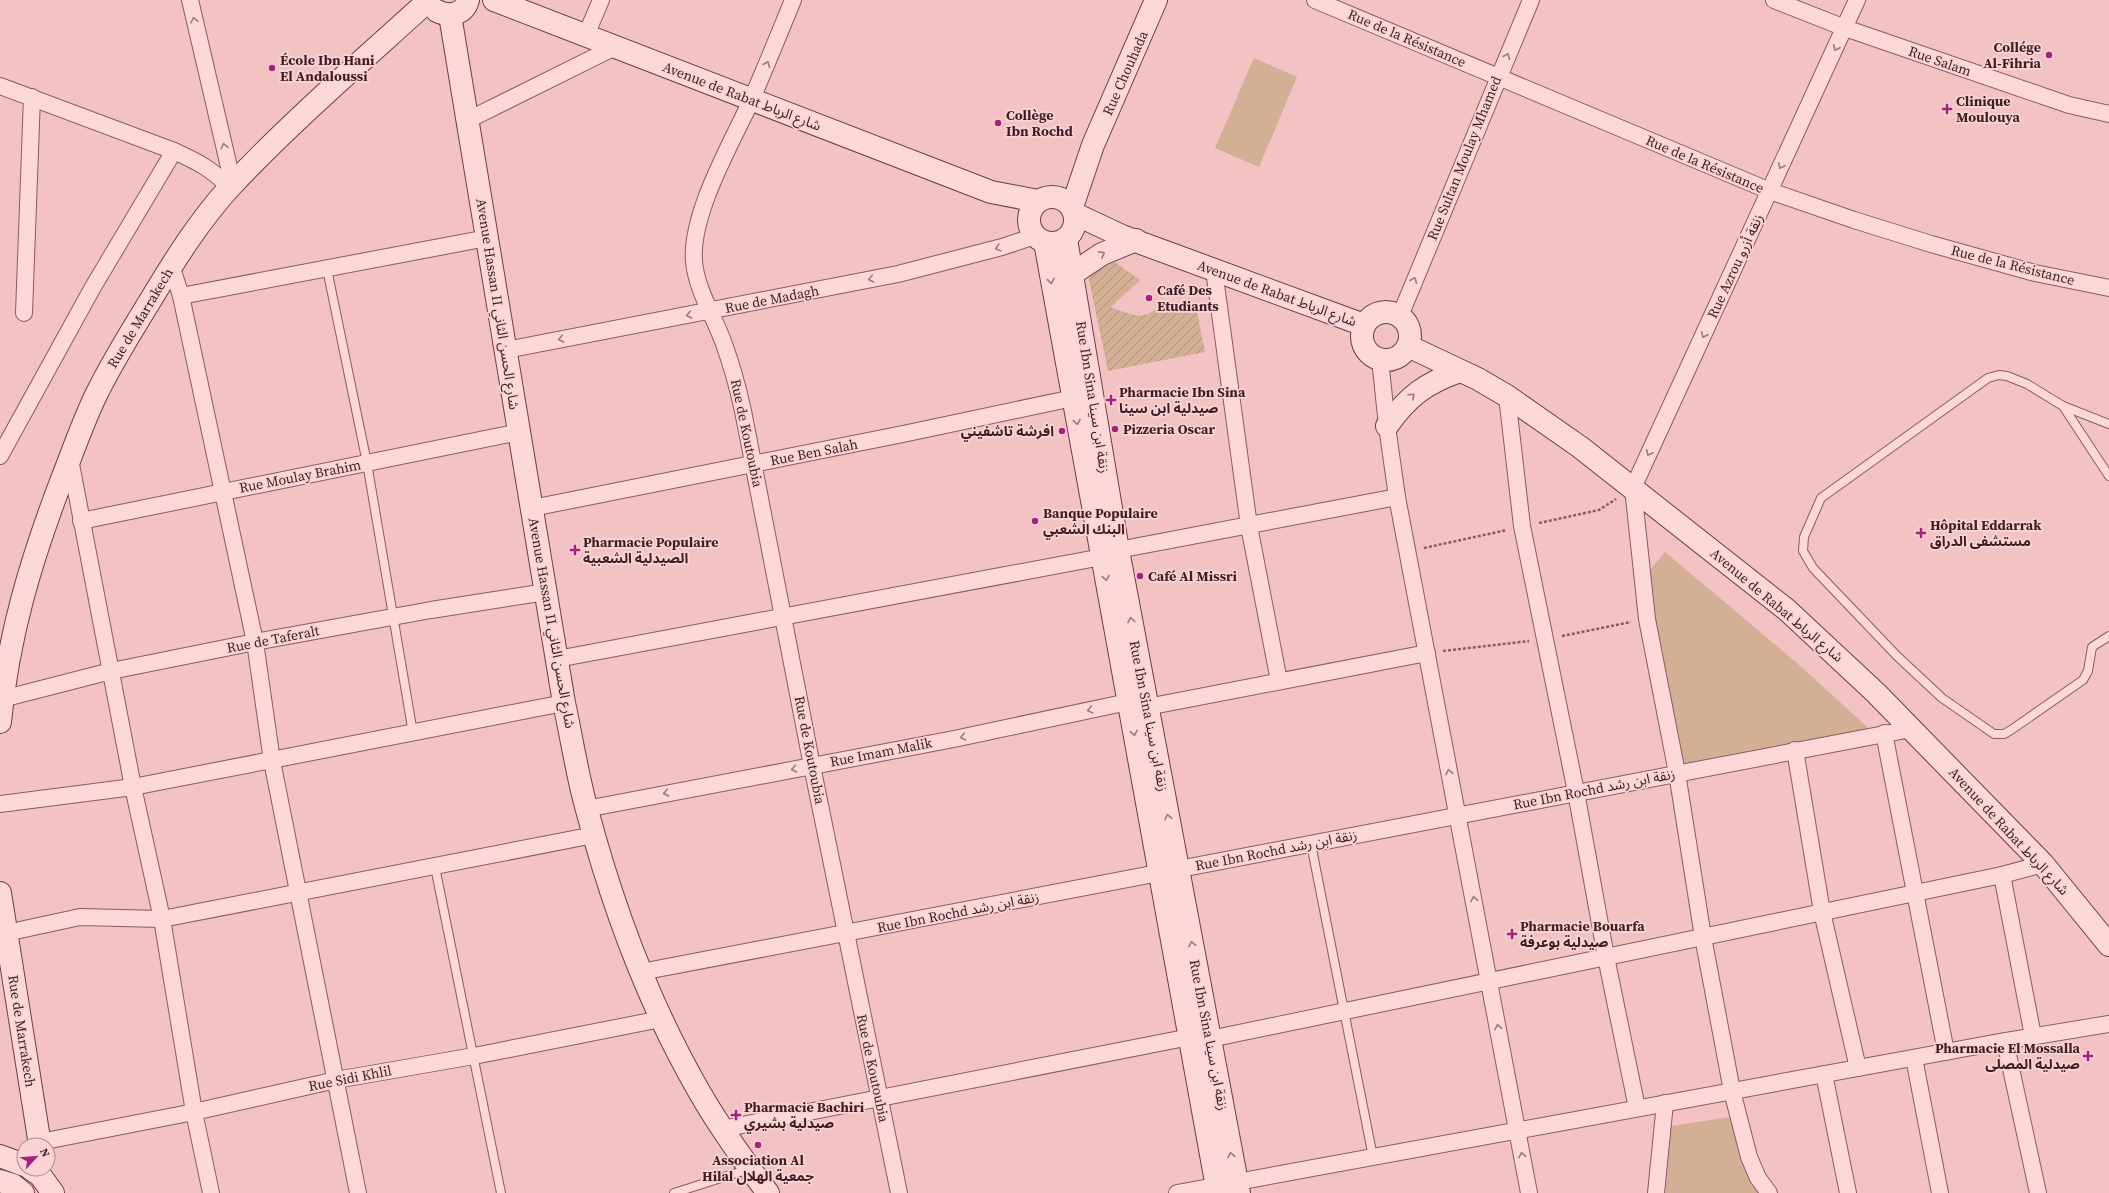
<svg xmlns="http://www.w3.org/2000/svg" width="2109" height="1193" viewBox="0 0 2109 1193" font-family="'Source Serif 4','Noto Sans Arabic',serif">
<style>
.park{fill:#d3af96}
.garden{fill:url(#garden-furrows)}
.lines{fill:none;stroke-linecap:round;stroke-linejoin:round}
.lane-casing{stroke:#915762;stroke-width:10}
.street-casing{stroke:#915762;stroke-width:18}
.secondary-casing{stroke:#723a46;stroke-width:24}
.path{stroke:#915762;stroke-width:2.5;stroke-dasharray:3 2;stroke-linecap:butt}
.lane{stroke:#fdd8d9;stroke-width:8}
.street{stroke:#fdd8d9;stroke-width:16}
.secondary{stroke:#fdd8d9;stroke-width:22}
.oneway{stroke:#9e7a7f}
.poi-dot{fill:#a72081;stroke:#fad4d4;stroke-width:1.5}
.labels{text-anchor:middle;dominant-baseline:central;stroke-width:3.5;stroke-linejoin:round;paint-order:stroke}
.street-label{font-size:14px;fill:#3f1d25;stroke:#fad4d4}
.poi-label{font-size:14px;font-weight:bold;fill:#3f1d25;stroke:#fad4d4;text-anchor:start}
</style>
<defs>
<pattern id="garden-furrows" width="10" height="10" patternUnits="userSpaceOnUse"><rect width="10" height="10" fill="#d3af96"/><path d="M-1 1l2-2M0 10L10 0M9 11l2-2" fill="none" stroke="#ad8e7a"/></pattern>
</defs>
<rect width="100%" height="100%" fill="#f3c3c4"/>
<g class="park">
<path d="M1254,58L1297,77L1259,167L1215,148Z"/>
<path d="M1665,552L1797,663L1878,737L1676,774L1642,580Z"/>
<path d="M1730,1117L1747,1167L1763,1193H1665L1671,1126Z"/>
</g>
<path class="garden" d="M1112,260L1140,280L1111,307C1136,317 1144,321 1166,302L1196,307L1205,352L1108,371L1087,270Z"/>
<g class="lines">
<defs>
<g id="lane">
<path d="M327,269L367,463L413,733"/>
<path d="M2063,406L2109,476"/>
<path d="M2109,424L2063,406L2027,384L2007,376L1999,375L1988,378L1821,498L1804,537L1803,551L1813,568L1897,656L1942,698L1994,734H2004L2011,730L2083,680L2088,671L2092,647L2109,636"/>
<path d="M1311,844L1373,1157"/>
<path d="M435,867L501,1193"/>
<path d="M674,1193L749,1169"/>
</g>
<g id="street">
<path d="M190,0L233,184"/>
<path d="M793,0C779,34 765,69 750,103C730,146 690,215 694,262C697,291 714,316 724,344C732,366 738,388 743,411L812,766L899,1193"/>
<path d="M1315,0L1770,191L1854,220L1931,244L2035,273L2109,288"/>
<path d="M1774,0L1845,28L2069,105L2109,114"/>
<path d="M586,35L601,0"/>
<path d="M0,86L174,151C198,162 212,169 230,188"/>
<path d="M468,120L615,47"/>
<path d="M171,265L181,296L255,642L272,761L358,1193"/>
<path d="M1214,270L1249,526L1279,681"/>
<path d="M181,296L487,238"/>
<path d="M24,313L32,97"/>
<path d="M1400,316L1531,0"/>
<path d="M506,350L898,274L1002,247L1035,236"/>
<path d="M1380,359L1387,426L1397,497L1529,1193"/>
<path d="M1507,396L1522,526L1576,792L1606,957L1637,1108"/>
<path d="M0,456L93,287L174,151"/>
<path d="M70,459L133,787L162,919L194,1112L211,1193"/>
<path d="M532,508L903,434L1073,398"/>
<path d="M81,521L519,432"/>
<path d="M1118,550L1397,497"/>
<path d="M557,659L1102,557"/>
<path d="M2,699L111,671L255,642L431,610L546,592"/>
<path d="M1147,707L1427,653"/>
<path d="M1884,733L1946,1052"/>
<path d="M1795,750L1822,912L1858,1068"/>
<path d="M0,804L133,787L564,703"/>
<path d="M586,809L954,739L1128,702"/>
<path d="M2002,875L2033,1036"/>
<path d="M6,933L80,917L162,919L594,835"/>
<path d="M641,972L1911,729"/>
<path d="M1210,1039L2002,875L2043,864"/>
<path d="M2005,1041L2038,1193"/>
<path d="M1914,1058L1940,1193"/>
<path d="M1824,1074L1848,1193"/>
<path d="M722,1129L1190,1037"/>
<path d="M40,1142L194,1112L336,1080L474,1056L661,1019"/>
<path d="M1177,1193L2005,1041L2109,1024"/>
<path d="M1656,1193L1665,1103"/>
<path d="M1769,1193L1758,1178L1749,1157L1732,1091L1703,937L1677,773L1647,619L1633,488L1857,0"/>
</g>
<g id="secondary">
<path d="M494,0L991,192L1038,201"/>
<path d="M437,11C449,17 464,15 468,0"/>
<path d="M450,15L564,703C572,739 577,775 587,810C613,908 649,1005 700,1093C720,1128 744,1161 768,1193"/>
<circle cx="1052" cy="220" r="23"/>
<path d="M1072,207L1093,145L1156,0"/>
<path d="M1075,214L1122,236L1364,325"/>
<path d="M1066,239L1118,550L1239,1193"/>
<path d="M1045,242L1218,1193"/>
<path d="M1072,274L1102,254L1136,240"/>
<circle cx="1386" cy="336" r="24"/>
<path d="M1408,346L1478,379L1507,396L1580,447L1787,610L1876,693L2043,864L2109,945"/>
<path d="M1387,426C1408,396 1426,383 1460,371"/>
<path d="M0,722C8,636 31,560 62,479C73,451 83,422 96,395C112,362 131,332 150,301C174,261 199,221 230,187C292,121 362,61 429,0"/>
<path d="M0,893L40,1145"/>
<path d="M0,1156L24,1165"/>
<path d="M31,1169L40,1175L53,1193"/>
<path d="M0,1181L13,1185L23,1193"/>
</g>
</defs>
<use href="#lane" class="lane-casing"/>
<use href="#street" class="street-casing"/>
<use href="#secondary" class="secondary-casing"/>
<g class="path">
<path d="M1539,523L1599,510L1616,499"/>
<path d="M1424,548L1507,530"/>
<path d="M1562,636L1631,622"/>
<path d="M1443,651L1529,641"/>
</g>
<use href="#lane" class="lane"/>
<use href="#street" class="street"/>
<use href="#secondary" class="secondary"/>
</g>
<defs><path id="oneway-chevron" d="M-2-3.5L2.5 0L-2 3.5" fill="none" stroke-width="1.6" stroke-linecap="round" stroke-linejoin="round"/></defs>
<g class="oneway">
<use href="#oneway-chevron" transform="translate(194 20) rotate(-103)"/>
<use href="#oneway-chevron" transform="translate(1836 48) rotate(115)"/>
<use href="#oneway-chevron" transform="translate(1507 56) rotate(-67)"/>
<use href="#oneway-chevron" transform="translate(767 64) rotate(-67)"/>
<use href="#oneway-chevron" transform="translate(224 146) rotate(-103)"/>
<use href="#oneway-chevron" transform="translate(1781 166) rotate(115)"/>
<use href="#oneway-chevron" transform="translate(998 248) rotate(165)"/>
<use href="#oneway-chevron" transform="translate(1102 254) rotate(-28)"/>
<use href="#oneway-chevron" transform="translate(871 279) rotate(169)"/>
<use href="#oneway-chevron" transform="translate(1414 280) rotate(-68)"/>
<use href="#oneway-chevron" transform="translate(1051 281) rotate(80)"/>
<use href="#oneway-chevron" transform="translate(689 315) rotate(169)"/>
<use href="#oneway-chevron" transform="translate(1704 335) rotate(115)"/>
<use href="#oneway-chevron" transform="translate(561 339) rotate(169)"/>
<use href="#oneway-chevron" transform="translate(1412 396) rotate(-43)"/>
<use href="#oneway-chevron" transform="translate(1077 422) rotate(80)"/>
<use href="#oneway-chevron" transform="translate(1649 453) rotate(115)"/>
<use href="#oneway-chevron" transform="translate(1106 578) rotate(80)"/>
<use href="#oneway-chevron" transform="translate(1131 620) rotate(-101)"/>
<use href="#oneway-chevron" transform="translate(1090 710) rotate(168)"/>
<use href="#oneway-chevron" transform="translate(1134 733) rotate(80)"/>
<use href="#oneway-chevron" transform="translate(963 737) rotate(168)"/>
<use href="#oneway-chevron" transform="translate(794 769) rotate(169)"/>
<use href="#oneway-chevron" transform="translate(1449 772) rotate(-101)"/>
<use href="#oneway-chevron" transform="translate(666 793) rotate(169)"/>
<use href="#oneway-chevron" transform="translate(1168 817) rotate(-101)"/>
<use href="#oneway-chevron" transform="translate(1474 899) rotate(-101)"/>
<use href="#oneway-chevron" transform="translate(1192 944) rotate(-101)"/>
<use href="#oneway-chevron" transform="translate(1498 1027) rotate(-101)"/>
<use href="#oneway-chevron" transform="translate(1231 1155) rotate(-101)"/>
<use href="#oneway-chevron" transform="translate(1522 1155) rotate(-101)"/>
</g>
<g class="poi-dot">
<circle cx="2049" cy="55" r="4"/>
<circle cx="272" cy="68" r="4"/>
<path d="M1945 103h4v4h4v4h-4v4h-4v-4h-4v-4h4z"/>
<circle cx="998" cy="123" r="4"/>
<circle cx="1149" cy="298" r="4"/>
<path d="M1109 394h4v4h4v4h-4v4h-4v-4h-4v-4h4z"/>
<circle cx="1115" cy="429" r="4"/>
<circle cx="1062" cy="431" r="4"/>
<circle cx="1035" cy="521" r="4"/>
<path d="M1919 527h4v4h4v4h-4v4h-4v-4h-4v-4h4z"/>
<path d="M573 544h4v4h4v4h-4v4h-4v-4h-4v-4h4z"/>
<circle cx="1140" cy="576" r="4"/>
<path d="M1510 928h4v4h4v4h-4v4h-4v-4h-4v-4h4z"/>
<path d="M2086 1050h4v4h4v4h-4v4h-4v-4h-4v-4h4z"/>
<path d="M734 1109h4v4h4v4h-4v4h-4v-4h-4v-4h4z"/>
<circle cx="758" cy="1145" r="4"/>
</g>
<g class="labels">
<g class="street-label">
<text transform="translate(1407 38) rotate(23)">Rue de la Résistance</text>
<text transform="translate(1940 61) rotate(19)">Rue Salam</text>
<text transform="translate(1125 73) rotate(-66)">Rue Chouhada</text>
<text transform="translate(742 96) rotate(21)">Avenue de Rabat شارع الرباط</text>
<text transform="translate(1464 158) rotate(-68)">Rue Sultan Moulay Mhamed</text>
<text transform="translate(1705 164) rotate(23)">Rue de la Résistance</text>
<text transform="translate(2013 265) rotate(14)">Rue de la Résistance</text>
<text transform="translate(1735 266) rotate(-65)">Rue Azrou زنقة أزرو</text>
<text transform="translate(1277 293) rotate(20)">Avenue de Rabat شارع الرباط</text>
<text transform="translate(772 299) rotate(-11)">Rue de Madagh</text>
<text transform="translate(498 304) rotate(81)">Avenue Hassan II شارع الحسن الثاني</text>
<text transform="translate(140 318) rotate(-59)">Rue de Marrakech</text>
<text transform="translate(1093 397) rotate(81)">Rue Ibn Sina زنقة ابن سينا</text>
<text transform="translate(747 433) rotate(78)">Rue de Koutoubia</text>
<text transform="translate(814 452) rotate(-11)">Rue Ben Salah</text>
<text transform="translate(300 476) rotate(-11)">Rue Moulay Brahim</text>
<text transform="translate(1777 605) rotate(40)">Avenue de Rabat شارع الرباط</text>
<text transform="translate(552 623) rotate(80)">Avenue Hassan II شارع الحسن الثاني</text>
<text transform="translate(273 639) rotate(-11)">Rue de Taferalt</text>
<text transform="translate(1149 716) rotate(79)">Rue Ibn Sina زنقة ابن سينا</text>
<text transform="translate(810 750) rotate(79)">Rue de Koutoubia</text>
<text transform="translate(881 752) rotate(-11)">Rue Imam Malik</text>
<text transform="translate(1594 789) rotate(-11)">Rue Ibn Rochd زنقة ابن رشد</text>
<text transform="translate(2009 831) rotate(47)">Avenue de Rabat شارع الرباط</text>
<text transform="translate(1276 850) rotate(-11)">Rue Ibn Rochd زنقة ابن رشد</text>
<text transform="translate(958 912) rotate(-11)">Rue Ibn Rochd زنقة ابن رشد</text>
<text transform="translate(22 1031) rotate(81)">Rue de Marrakech</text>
<text transform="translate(1209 1035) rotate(79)">Rue Ibn Sina زنقة ابن سينا</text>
<text transform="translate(873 1068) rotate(78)">Rue de Koutoubia</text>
<text transform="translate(350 1078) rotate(-11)">Rue Sidi Khlil</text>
</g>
<g class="poi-label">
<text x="2041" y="47" text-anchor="end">Collége<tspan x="2041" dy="16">Al-Fihria</tspan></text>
<text x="280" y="60">École Ibn Hani<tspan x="280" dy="16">El Andaloussi</tspan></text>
<text x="1956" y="101">Clinique<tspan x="1956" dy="16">Moulouya</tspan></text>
<text x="1006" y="115">Collège<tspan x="1006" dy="16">Ibn Rochd</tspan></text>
<text x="1157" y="290">Café Des<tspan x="1157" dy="16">Etudiants</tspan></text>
<text x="1119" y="392">Pharmacie Ibn Sina<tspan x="1119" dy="16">صيدلية ابن سينا</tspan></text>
<text x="1123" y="429">Pizzeria Oscar</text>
<text x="1054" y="431" text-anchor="end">افرشة تاشفيني</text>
<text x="1043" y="513">Banque Populaire<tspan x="1043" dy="16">البنك الشعبي</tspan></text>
<text x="1930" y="525">Hôpital Eddarrak<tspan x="1930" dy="16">مستشفى الدراق</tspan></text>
<text x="583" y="542">Pharmacie Populaire<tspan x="583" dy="16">الصيدلية الشعبية</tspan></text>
<text x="1148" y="576">Café Al Missri</text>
<text x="1520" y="926">Pharmacie Bouarfa<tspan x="1520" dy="16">صيدلية بوعرفة</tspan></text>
<text x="2080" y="1048" text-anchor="end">Pharmacie El Mossalla<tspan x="2080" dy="16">صيدلية المصلى</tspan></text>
<text x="744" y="1107">Pharmacie Bachiri<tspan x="744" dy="16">صيدلية بشيري</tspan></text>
<text x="758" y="1160" text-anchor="middle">Association Al<tspan x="758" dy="16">Hilal جمعية الهلال</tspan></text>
</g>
</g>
<g transform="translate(36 1157) rotate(64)"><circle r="19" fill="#fad4d4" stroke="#af8b8e"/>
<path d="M0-3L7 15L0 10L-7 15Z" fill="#a72081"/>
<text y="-6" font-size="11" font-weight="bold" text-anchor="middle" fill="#3f1d25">N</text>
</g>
</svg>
